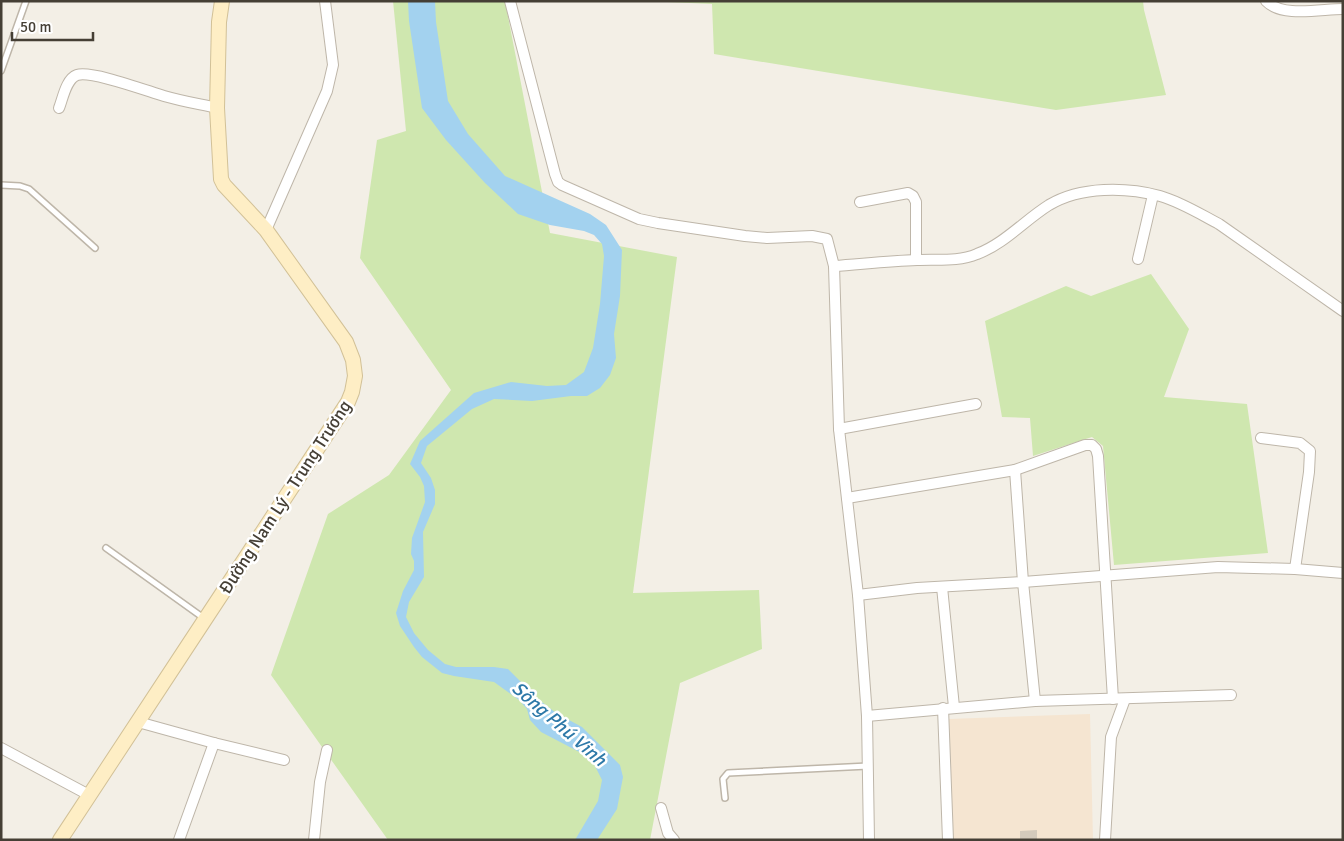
<svg xmlns="http://www.w3.org/2000/svg" width="1344" height="841" viewBox="0 0 1344 841" font-family="Signika,sans-serif">
<style>
.commercial{fill:#f5e5d1}
.green{fill:#cfe7af}
.water{fill:#a3d2ef}
.building{fill:#d4cabc}
.lines{fill:none;stroke-linecap:round;stroke-linejoin:round}
.service-casing{stroke:#beb6a9;stroke-width:8}
.minor-casing{stroke:#beb6a9;stroke-width:12}
.secondary-casing{stroke:#d2c197;stroke-width:16}
.service{stroke:#fff;stroke-width:5}
.minor{stroke:#fff;stroke-width:10}
.secondary{stroke:#feeec5;stroke-width:14}
.labels{text-anchor:middle;dominant-baseline:central;stroke-width:5;stroke-linejoin:round;paint-order:stroke}
.street-label{font-size:18px;fill:#453f35;stroke:#fff}
.water-label{font-size:19px;font-style:italic;fill:#2e79a8;stroke:#fff}
</style>
<rect width="100%" height="100%" fill="#f3efe6"/>
<path class="commercial" d="M1090,714L1093,840H953L949,719Z"/>
<g class="green">
<path d="M393,1H505L550,233L677,257L633,593L759,590L762,649L680,683L650,840H388L271,675L328,514L389,475L451,390L360,258L377,140L406,131Z"/>
<path d="M645,1H1143L1144,10L1166,95L1056,110L714,54L712,4Z"/>
<path d="M1151,274L1189,329L1164,397L1247,404L1268,553L1114,565L1103,446L1092,437L1033,456L1030,418L1002,417L985,321L1066,286L1091,296Z"/>
</g>
<path class="water" d="M408,1H435L436,22L448,101L468,134L505,176L590,214L606,225L622,250L620,296L614,334L616,358L610,375L600,388L587,396H571L532,401L494,399L472,409L427,446L421,463L431,478L435,490V504L423,532L424,577L409,602L406,617L414,633L428,650L445,664L456,667H494L508,669L538,699L556,713L582,727L620,765L623,777L617,809L597,840H575L598,801L602,780L593,762L585,755L541,732L530,720L527,709L519,700L494,682L454,676L442,673L422,657L414,647L400,626L396,613L403,591L414,570V561L411,554L412,538L425,502L424,486L420,477L410,464L420,441L474,393L511,382L547,386L566,385L584,372L593,348L600,304L604,256L602,244L594,235L584,231L550,225L518,214L485,183L446,140L422,108L409,21Z"/>
<path class="building" d="M1037,830V840H1020V831Z"/>
<g class="lines">
<defs>
<g id="service">
<path d="M1,71L26,1"/>
<path d="M1,185L20,186L29,189L95,248"/>
<path d="M106,548L205,619"/>
<path d="M725,798L723,779L728,773L868,766"/>
</g>
<g id="minor">
<path d="M510,1L555,174L558,182L562,185L639,219L658,223L745,236L767,238L812,236L827,239L834,266L839,429L858,595L867,716L869,840"/>
<path d="M1266,1C1282,18 1321,9 1343,9"/>
<path d="M59,108C63,98 66,79 77,75C91,70 147,91 164,96C181,101 199,104 217,108"/>
<path d="M860,202L908,193L913,196L916,202V260"/>
<path d="M266,230L327,91L333,65L325,1"/>
<path d="M1138,259L1153,195"/>
<path d="M834,266C862,264 890,261 917,260C938,259 958,262 977,254C1004,244 1025,220 1049,205C1081,186 1126,187 1160,196C1181,202 1200,214 1219,224L1343,311"/>
<path d="M839,429L976,404"/>
<path d="M1261,438L1300,443L1310,451L1309,472L1295,569"/>
<path d="M1015,470L1023,582L1035,701"/>
<path d="M847,498L1015,470L1085,445H1092L1096,449L1098,456L1113,699"/>
<path d="M942,587L954,707"/>
<path d="M858,595L917,588L1023,582L1218,567L1295,569L1343,573"/>
<path d="M943,708L948,840"/>
<path d="M867,716L1035,701L1231,695"/>
<path d="M138,722L214,743L284,760"/>
<path d="M1,748L89,795"/>
<path d="M661,808L668,833L674,840"/>
<path d="M179,840L214,743"/>
<path d="M314,840L320,782L327,750"/>
<path d="M1105,840L1111,737L1125,699"/>
</g>
<path id="secondary" d="M60,840C155,693 253,549 348,402L352,392L355,376L353,360L346,342L266,230L224,185L221,179L217,108L219,22L222,1"/>
</defs>
<use href="#service" class="service-casing"/>
<use href="#minor" class="minor-casing"/>
<use href="#secondary" class="secondary-casing"/>
<use href="#service" class="service"/>
<use href="#minor" class="minor"/>
<use href="#secondary" class="secondary"/>
</g>
<g class="labels">
<g class="street-label">
<text transform="translate(285 497) rotate(-57)">Đường Nam Lý - Trung Trương</text>
</g>
<g class="water-label">
<text transform="translate(559 724) rotate(41)">Sông Phú Vinh</text>
</g>
</g>
<rect width="1344" height="841" fill="none" stroke="#453f35" stroke-width="5"/>
<path d="M12 32v8h81v-8" fill="none" stroke="#453f35" stroke-width="2.5"/>
<text x="20" y="32" font-size="15" fill="#453f35" stroke="#ffffff" stroke-width="4" paint-order="stroke">50 m</text>
</svg>
